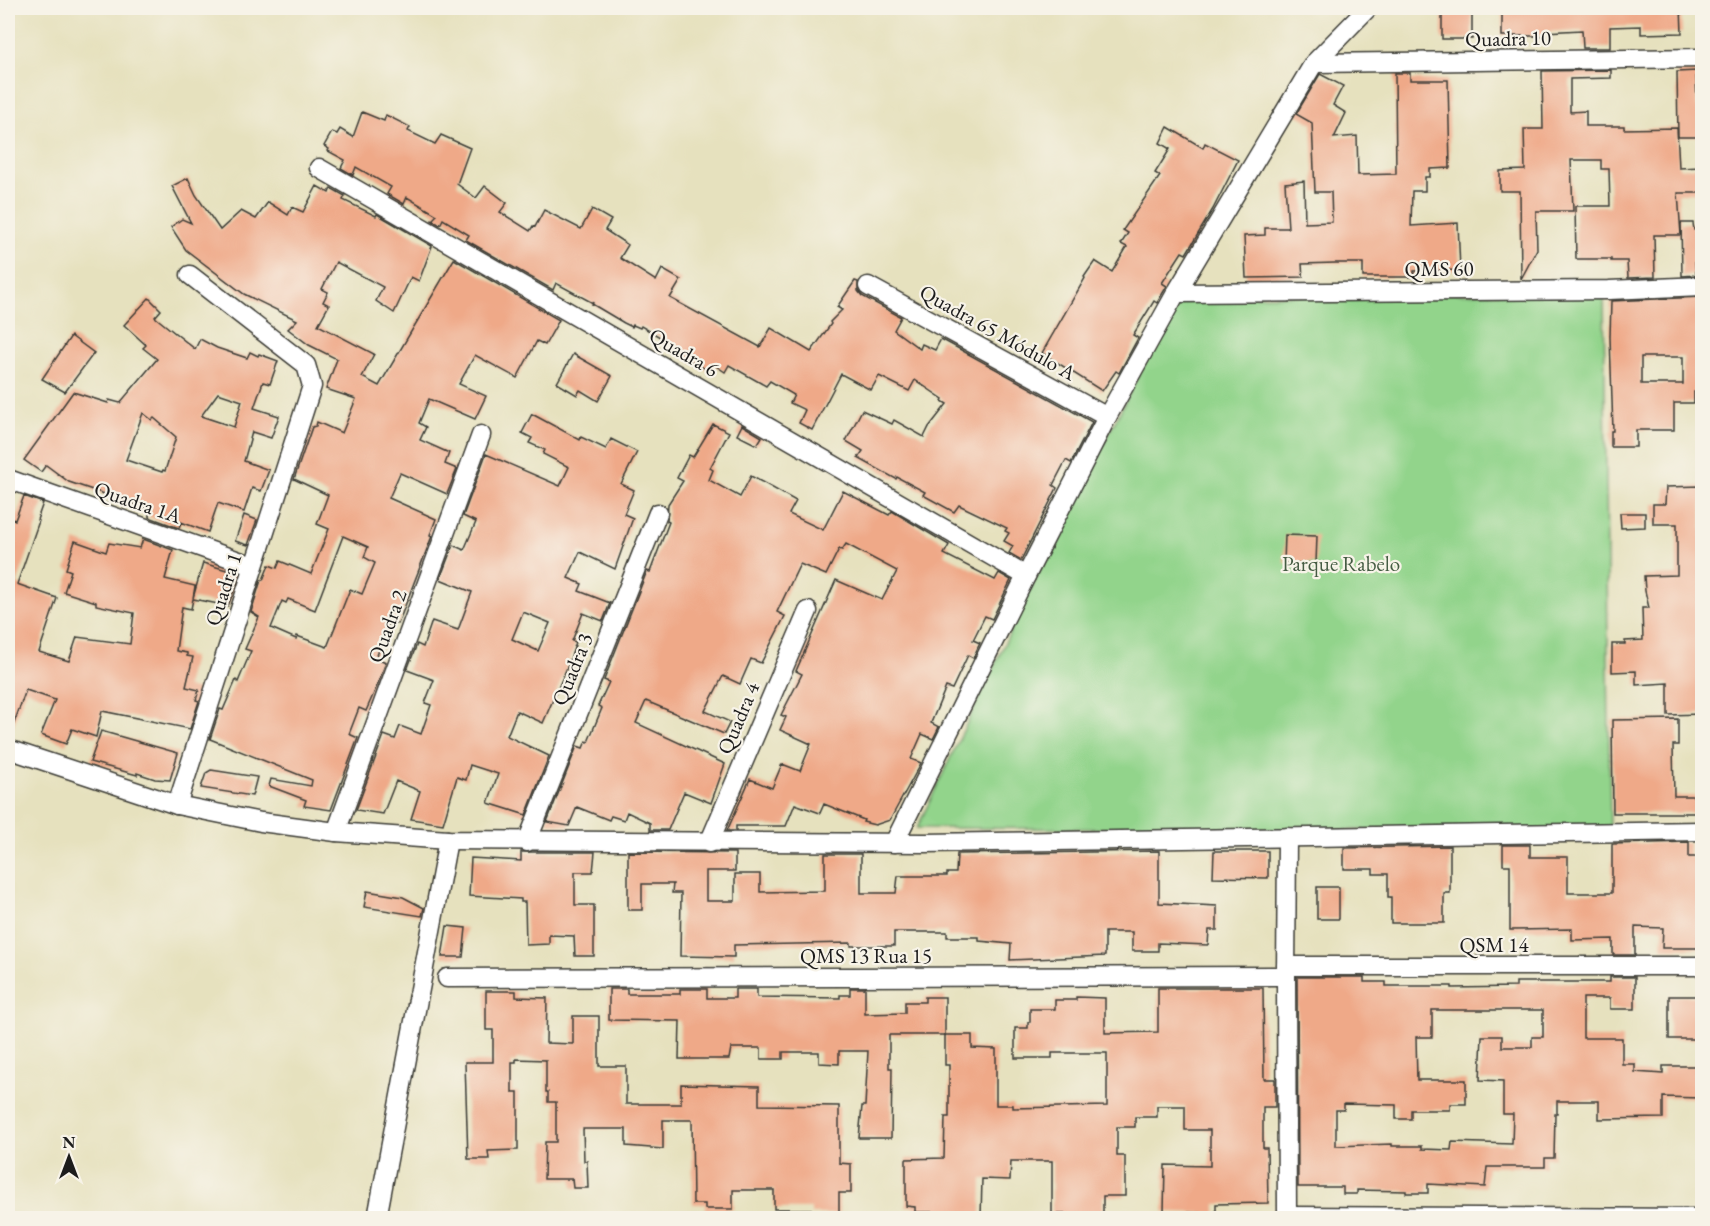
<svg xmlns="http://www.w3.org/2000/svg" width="1710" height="1226" viewBox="0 0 1710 1226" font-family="'EB Garamond',serif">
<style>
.green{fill:#92d48b;stroke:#577854;stroke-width:1.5}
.building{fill:#efa988;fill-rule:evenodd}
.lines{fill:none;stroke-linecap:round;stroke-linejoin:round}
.minor-casing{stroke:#3a3a34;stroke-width:21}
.minor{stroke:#fff;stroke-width:18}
.labels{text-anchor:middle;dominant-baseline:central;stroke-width:4.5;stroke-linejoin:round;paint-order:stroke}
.street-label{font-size:21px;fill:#1c1c1c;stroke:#f7f3e8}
.park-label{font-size:21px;fill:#455c43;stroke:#f7f3e8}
</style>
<rect width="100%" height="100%" fill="#f7f3e8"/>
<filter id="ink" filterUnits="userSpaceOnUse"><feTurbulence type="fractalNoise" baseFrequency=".0167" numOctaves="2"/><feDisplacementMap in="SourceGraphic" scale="12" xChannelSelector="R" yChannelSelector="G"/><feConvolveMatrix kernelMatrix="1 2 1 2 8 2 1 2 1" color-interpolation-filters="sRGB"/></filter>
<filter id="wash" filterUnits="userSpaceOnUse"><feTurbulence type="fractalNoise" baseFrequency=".008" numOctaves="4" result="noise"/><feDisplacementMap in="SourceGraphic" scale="24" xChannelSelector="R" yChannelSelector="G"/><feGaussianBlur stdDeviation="1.35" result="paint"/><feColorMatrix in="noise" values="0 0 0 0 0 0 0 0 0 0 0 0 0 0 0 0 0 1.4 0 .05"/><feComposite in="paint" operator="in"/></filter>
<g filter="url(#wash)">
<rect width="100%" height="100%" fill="#e6e1be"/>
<path class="green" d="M1604,292L1610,831L917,828L1031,588L1178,297Z"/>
<g id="blocks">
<g class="building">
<rect x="1442" y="8" width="30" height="31"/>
<path d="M1502,8H1681L1682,33L1641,34V26L1610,27V48H1583L1582,30L1544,32L1545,36H1502Z"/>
<path d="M1611,70V78L1570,79V112L1586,111V126H1624V129L1677,128L1679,168L1702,167V193H1678L1681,235H1654L1655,277L1628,278L1627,261H1611V259H1576L1575,206H1610L1609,169H1601V160H1571L1573,211H1536L1537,249L1521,279L1520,191H1500V171L1525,170L1524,129H1543L1542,71Z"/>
<path d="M1696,71L1697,107H1702V137H1678L1677,72Z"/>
<path d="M1395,73H1410V80H1448L1450,168L1430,169V177H1425V191H1412L1411,226L1458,223L1460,270L1414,271V277H1363V263H1335L1302,264L1303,277L1246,278L1244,236L1265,235V228H1288L1285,183L1304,181L1305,223L1332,222L1331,192H1315L1312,123L1296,114L1320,74L1343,86L1333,105L1346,113L1334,138L1357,136L1358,175L1396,174Z"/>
<path d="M362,112L384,121L386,115L410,127L408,131L435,144L441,135L470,148L457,184L476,198L485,186L507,203L500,212L530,231L533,226L535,227L544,210L581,229L592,209L611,220L605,230L628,245L620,258L656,281L662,269L681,280L670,298L760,347L771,328L811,352L831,324L830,322L842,310L837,307L855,281L858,282V291L862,296L901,317L894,330L920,349L922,344L935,350L941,339L1092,422L1071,463L1066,460L1053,485L1057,488L1021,560L1009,553L1013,546L1004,541L1009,533L1005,531L1007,528L959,505L954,512L923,495L925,492L897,477L896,479L858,458L863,451L846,441L862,410L892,424L894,420L924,437L929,427L947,404L942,401L943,399L915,380L909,391L879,376L871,390L841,374L812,430L799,423L805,410L790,403L794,395L770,381L766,386L729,365L725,372L713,364L709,371L664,346L667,341L641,326L640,328L633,325L632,327L624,323L592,304L593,303L556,283L553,290L466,240L469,235L443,219L440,225L432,220L437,215L407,197L404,204L387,194L391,187L356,167L353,175L341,168L345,160L328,151L329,149L324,146L332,132L337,134L340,129L353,137Z"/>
<path d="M1168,127L1203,148L1205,143L1238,160L1213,209L1186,254L1182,252L1162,283L1167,286L1157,303L1154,301L1133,335L1138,338L1119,373L1116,371L1102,391L1042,353L1085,278L1084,277L1095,261L1112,272L1127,247L1121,244L1128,233L1123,230L1160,176L1155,173L1170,149L1160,143Z"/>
<path d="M188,178L196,195L220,230L241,211L256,219L268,202L288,215L292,207L303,212L317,186L329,193L331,188L345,196L343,200L376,216L377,214L432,246L419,281L411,277L394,313L376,301L383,287L336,262L322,289L328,292L323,302L329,305L318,325L374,354L362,377L379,386L454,259L559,320L545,345L537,341L517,378L475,355L459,384L486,396L475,419L429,399L419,423L426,427L420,440L449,453L445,464L457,469L447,494L400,473L389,498L436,519L430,535L432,536L398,624L390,621L376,658L386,662L377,686L366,711L359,708L349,734L358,738L331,810L304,806L306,800L269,786L271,779L311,786L312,780L210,739L220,709L223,710L236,680L238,682L251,651L245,649L259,617L251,612L261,580H263L269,565L277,568L280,561L311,574L329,529L317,524L328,495L294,479L312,427L316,426L317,422L342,433L356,399L326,389L337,359L309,345L288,329L297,320L244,294L186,250L171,227L182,219L191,223L172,186ZM343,536L368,547L364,557L375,563L362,594L350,589L327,647L297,636L296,639L271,628L282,601L286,603L288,599L315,610Z"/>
<path d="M1681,223H1693L1694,230H1702V261H1695L1696,275L1682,276Z"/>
<path d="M1702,297V369H1698V392H1694V403H1674V430H1636V447H1611V431H1613L1610,337L1611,301ZM1641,357H1683V384H1641Z"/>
<path d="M149,298L161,310L155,317L195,349L200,339L217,348L247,358L250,352L258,356L259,354L278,361L270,384L263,382L254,408L279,416L271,438L252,432L244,461L269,470L261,491L252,488L244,512L218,503L208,532L181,522L179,528L149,517V509L69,482L46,465L41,472L24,460L73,392L108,403L109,400L120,403L157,359L143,348L146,345L124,325ZM218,393L242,401L234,427L201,416ZM143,413L152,420L154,418L176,437L165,471L163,470L162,472L126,460Z"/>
<path d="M71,336L94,353L65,392L42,379Z"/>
<path d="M573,354L612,376L598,401L580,390L577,395L557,383Z"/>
<path d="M532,414L580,440L581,437L606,449L611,439L637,452L621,484L634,490L624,514L633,518L615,569L580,552L568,578L582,584L579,591L610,603L603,621L583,613L572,641L576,642L568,665L543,723L517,711L507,736L549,756L526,815L488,803L498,774L470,765L466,780L457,777L443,824L411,819L420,791L396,781L383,814L356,810L384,735L395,739L400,726L421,734L431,705L425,703L434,680L407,670L417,644L423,647L432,621L458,630L472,592L440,579L453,545L464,550L476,522L463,516L486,454L560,486L569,467L543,454L545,450L529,443L532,438L522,433ZM523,612L550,623L538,651L512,639Z"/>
<path d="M713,424L729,432L710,468L713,470L709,480L740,497L751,476L796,501L789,514L823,530L843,491L889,515L892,511L949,545L944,554L995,580L999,573L1011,580L992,619L985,616L973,640L980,643L973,658L968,655L952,689L946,687L931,723L939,727L933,739L922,734L911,759L921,763L890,820L875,825L863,822L864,820L824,804L820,813L795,804L786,826H736V831H727L750,779L772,788L782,764L800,771L811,744L780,730L786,717L781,715L802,674L796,671L836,580L882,600L897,571L846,544L842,550L839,549L826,575L800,564L777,612L785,616L761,663L751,659L740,684L723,676L705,711L730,722L724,734L646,701L636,723L725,764L711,803L684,792L668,830H650V823L627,812L624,820L611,816L609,820L577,807L569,826L547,822L577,746L583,748L586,741L588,742L602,708L598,706L609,682L604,680L647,571L650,572L669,522L667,521L668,504L683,481L677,478L689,455L693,457Z"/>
<path d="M742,425L762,437L757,445L737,435Z"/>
<path d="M1702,486V714L1668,715V683L1636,685V671L1612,672V644H1625V641L1643,640L1642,608H1649L1645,591L1644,576L1677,575V524H1653V504H1665L1666,487Z"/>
<path d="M24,496L43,503L37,520L39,521L17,584L57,598L39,652L69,661L77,637L130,644L134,613L96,605V602L64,592L71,571L66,569L75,541L106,552L109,543L140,548L143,539L173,550L165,579L195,586L193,598L203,563L240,574L228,606L193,599L191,609L182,607L176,651L187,653V656L193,657L186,687L199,690L196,700L199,701L190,729L102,711L96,737L72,729L66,744L41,735L55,700L26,690L9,737H8V518L15,520Z"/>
<path d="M1620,513H1645V527L1621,528Z"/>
<path d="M244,515L257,520L248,545L235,541Z"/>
<path d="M1285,535L1317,536L1316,563H1284Z"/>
<path d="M1678,719V745H1673L1674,796H1702V813H1613L1612,720Z"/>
<path d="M101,731L178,753L170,780L155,779L137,773V775L90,762Z"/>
<path d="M211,770L257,777L252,796L201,788L206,773Z"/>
<path d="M1689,842V857H1699V878H1702V948H1662L1663,928L1635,927V955H1613V939L1572,940V929L1510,930V865H1503V845H1530V857H1568V893H1612V844Z"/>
<path d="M1450,846V893H1444V923H1391V897H1388V874H1373V869H1344V848Z"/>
<path d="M1159,851V903L1217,906V930H1209L1208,945L1158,943V951H1132V932H1105V956L1010,960L1011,944L979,941V937H947V932H894V946H851V943L734,945V957L680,956L681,893H672L673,884H642V910H628V852L735,853V871H706V901H735V874H760V892L825,891V854H861V893H896L898,876H947V873H956L957,854Z"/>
<path d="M1214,851H1268V878L1213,877Z"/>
<path d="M521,852H595L593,872H575V905H594V956H575L574,936L549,935V944L526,945L525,902H521V899L469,896L471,858L521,861Z"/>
<rect x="1317" y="887" width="22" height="32"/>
<path d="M367,891L403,897L424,908L422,916L364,907Z"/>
<path d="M447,926L466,928L463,957H442Z"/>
<path d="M1297,977H1364V982H1386V986H1452V988L1516,987V982H1610V977H1635V1009H1610V998H1583V1038H1622V1064H1635V1072L1663,1074V1066H1702V1098L1663,1097V1118L1599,1119V1101H1557V1114H1555L1554,1158H1545V1167H1487L1485,1187L1428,1184V1193H1406V1191L1357,1190V1194H1343V1187H1298ZM1432,1010H1543V1037H1532V1047H1502V1036H1482L1480,1080L1503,1081V1114H1513L1512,1144L1452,1142L1451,1150L1422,1149V1146H1392V1144L1336,1146V1110H1344V1104L1396,1105V1119H1411V1110H1450V1104H1466V1080H1417L1416,1037H1432Z"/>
<path d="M850,988H865V1014L905,1013V1002H925V997H945V1035H889V1068H892L891,1138H859L862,1106H865L868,1051H839V1064L819,1063V1052H783V1059H761V1048H731L729,1059H679L680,1021L609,1020V989H627V994H680V989H707V998H735V989H757V997L840,998V995H850Z"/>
<path d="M1158,988H1263L1264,1079H1275V1107H1263V1148H1267L1268,1203L1216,1204V1213L1164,1212L1165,1165L1210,1166V1130H1185V1106H1157V1117H1135V1127H1117V1156H1125V1196H1103V1218H1084V1214H1052V1161H1011L1010,1180L982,1179L981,1217L950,1218V1214H944V1212H915V1207L906,1206V1159L944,1158L945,1117H949V1065H945V1035H972V1048L996,1049V1105H1013V1108L1107,1106V1053H1052V1058H1015V1028H1028V1022H1030V1009H1055V1000H1076V997L1105,998V1033L1158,1032Z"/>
<path d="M486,991H516V997L547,998L546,1043L573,1044V1016H599V1066H626V1104H681V1084L759,1086V1105L839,1106V1163L851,1164V1193H839V1214H811V1209H774V1190H733V1209H705V1204H693L692,1120H663V1149L626,1146V1129H583L584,1161H587L588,1188H573L572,1179H544L545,1142H556V1102H548V1092H546V1060L516,1059V1062H512V1092H518V1150L488,1151L489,1159H468L465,1062H493V1030H486Z"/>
<rect x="1669" y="996" width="33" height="43"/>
</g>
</g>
</g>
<g filter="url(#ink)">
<use href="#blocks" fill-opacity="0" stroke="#3a3a34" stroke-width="1.5"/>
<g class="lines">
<defs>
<g id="minor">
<path d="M1314,63L1702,58"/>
<path d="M319,168L1026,576"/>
<path d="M868,286L1107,417"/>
<path d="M1176,293L1609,290L1702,286"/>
<path d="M8,479L253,566"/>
<path d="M8,749L177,805L261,822L336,832L448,840L925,843L1702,831"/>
<path d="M177,805L312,386L306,365L190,275"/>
<path d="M336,832L481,435"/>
<path d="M527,842L658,513"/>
<path d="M709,843L808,611"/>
<path d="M894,843L1026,576L1107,417L1176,293L1314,63L1368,8"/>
<path d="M1286,966H1702"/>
<path d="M447,978L1286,976"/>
<path d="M1287,1216L1702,1218"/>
<path d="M377,1218L448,840"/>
<path d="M1287,1218L1286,976L1287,837"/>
</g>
</defs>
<use href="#minor" class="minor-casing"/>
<use href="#minor" class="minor"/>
</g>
</g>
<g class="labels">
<g class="street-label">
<text transform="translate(1508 38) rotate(-1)">Quadra 10</text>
<text x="1439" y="268">QMS 60</text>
<text transform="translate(998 332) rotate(29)">Quadra 65 Módulo A</text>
<text transform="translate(684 352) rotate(30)">Quadra 6</text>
<text transform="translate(138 502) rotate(19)">Quadra 1A</text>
<text transform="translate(223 589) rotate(-72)">Quadra 1</text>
<text transform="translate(387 626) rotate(-70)">Quadra 2</text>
<text transform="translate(572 669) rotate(-68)">Quadra 3</text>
<text transform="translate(738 718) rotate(-67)">Quadra 4</text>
<text x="1494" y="944">QSM 14</text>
<text x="866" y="955">QMS 13 Rua 15</text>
</g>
<g class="park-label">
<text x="1341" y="563">Parque Rabelo</text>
</g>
</g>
<rect width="1710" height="1226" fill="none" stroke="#f7f3e8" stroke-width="30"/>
<g transform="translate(69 1157)" stroke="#f7f3e8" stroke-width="4.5" paint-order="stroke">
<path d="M0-4.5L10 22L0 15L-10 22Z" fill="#1c1c1c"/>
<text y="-9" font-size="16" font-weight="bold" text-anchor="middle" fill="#1c1c1c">N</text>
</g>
</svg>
